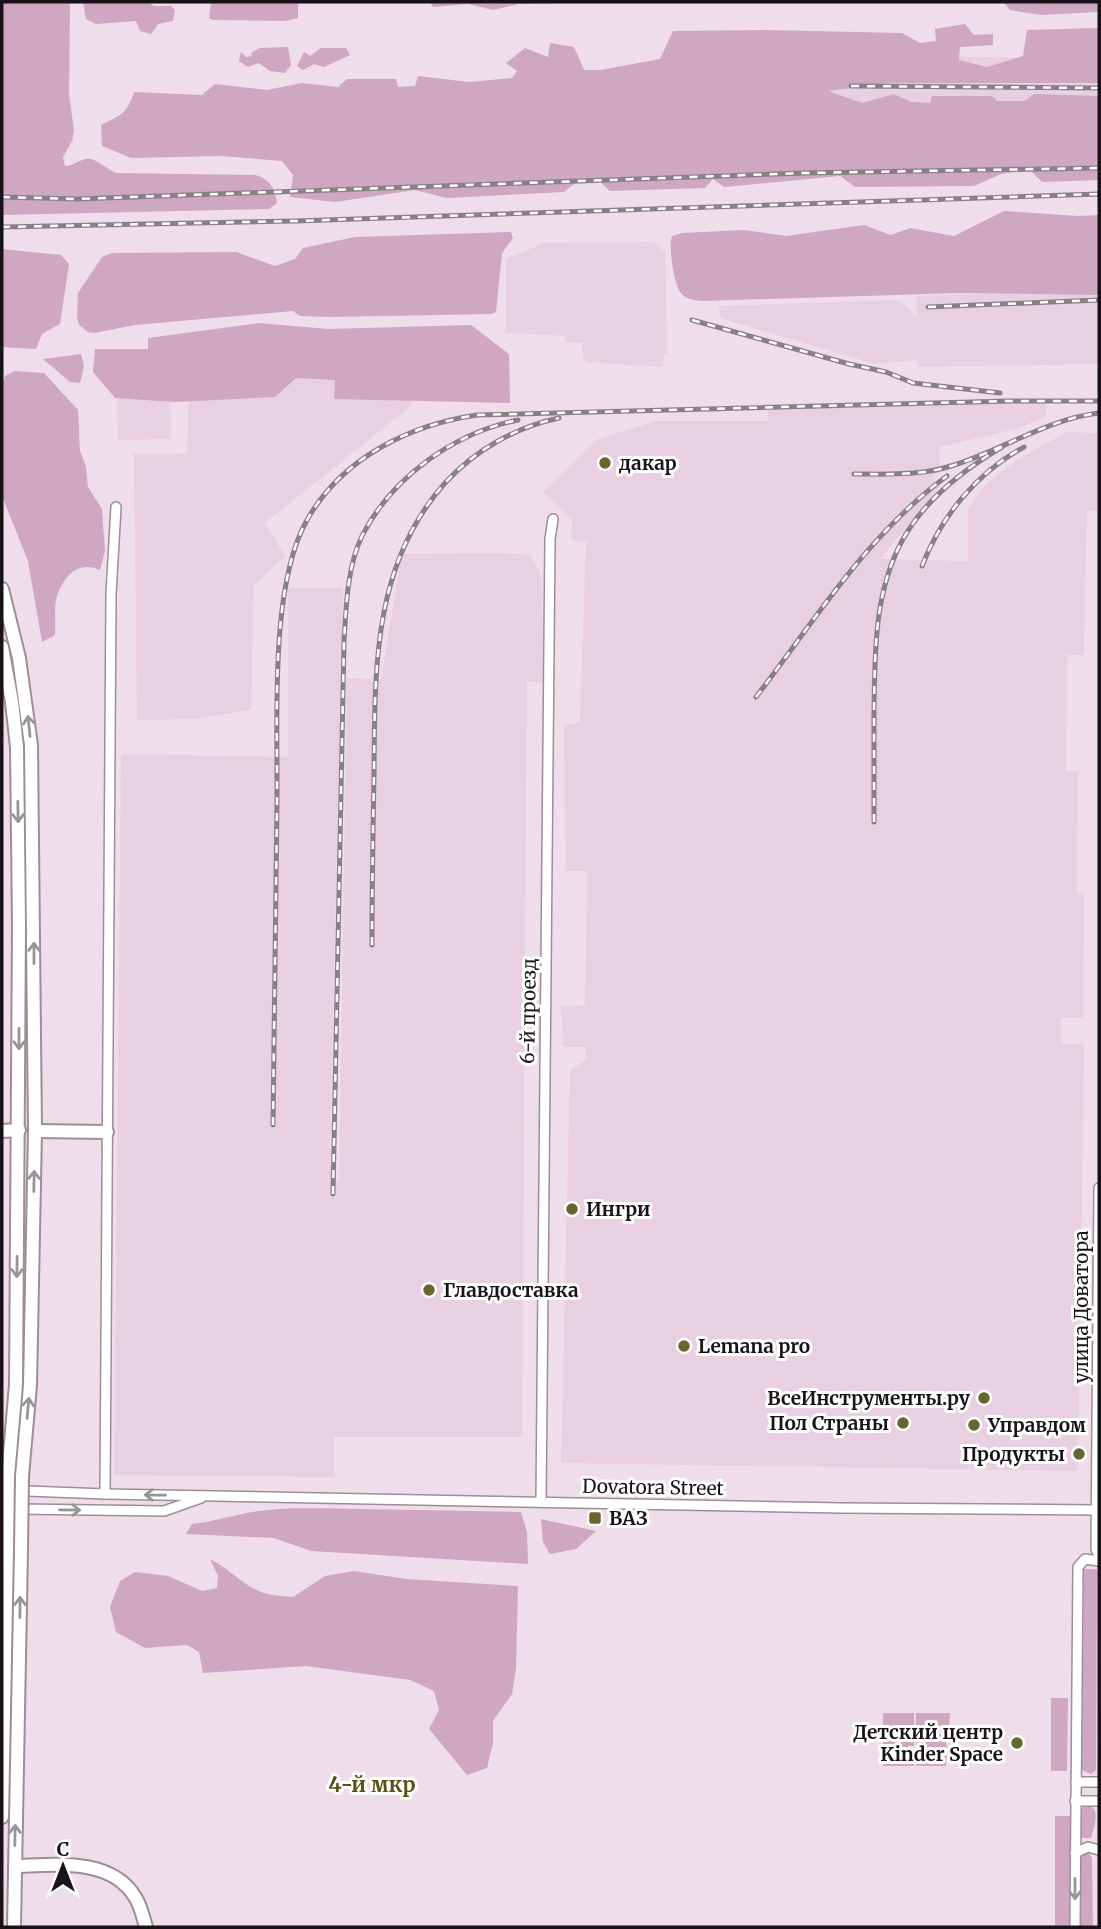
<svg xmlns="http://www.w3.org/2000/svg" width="1101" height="1929" viewBox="0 0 1101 1929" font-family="Merriweather,serif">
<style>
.built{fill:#e9d0e0}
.green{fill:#cfa7c1}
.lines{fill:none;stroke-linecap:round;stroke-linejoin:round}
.minor-casing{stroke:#9e8d98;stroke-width:12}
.highway-casing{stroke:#9e8d98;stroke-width:16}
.minor{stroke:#fff;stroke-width:9}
.highway{stroke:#fff;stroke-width:12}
.rail-casing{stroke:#8b7f87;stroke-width:5}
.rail{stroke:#fff;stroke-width:2.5;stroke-dasharray:8;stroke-linecap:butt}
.highway-bridge-casing{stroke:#9e8d98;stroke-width:16;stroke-linecap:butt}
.highway-bridge{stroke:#fff;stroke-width:12}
.oneway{stroke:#989597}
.poi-dot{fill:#696531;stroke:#fff;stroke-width:2.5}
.labels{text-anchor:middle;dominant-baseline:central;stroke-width:6;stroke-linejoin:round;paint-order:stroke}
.poi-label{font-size:19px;font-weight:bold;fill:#191317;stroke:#fff;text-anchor:start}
.street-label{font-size:19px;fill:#191317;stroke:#fff}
.neighbourhood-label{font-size:21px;font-weight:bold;fill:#575114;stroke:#fff}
</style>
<rect width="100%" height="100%" fill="#efdde9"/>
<g class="built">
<path d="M749,53L1099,59V113L755,103Z"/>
<path d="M654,242L665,252L667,354H664L663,367L587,362L583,358L582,343L565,342L566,336L506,333V259L544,243Z"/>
<path d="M1099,290V364L918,367L917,360L875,364L720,318L719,306L899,300L917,317V296Z"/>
<path d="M190,359L410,379L411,406L265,523L285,556L254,585L251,710L194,719L137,720L134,454L187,453Z"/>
<path d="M170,389L171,439L118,440L117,390Z"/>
<path d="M1047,402L1046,417L1015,429L939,447L940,472L931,478L940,487L880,559L968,561V509L985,485L1020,458L1067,432L1099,433V510L1087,511L1084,655H1067L1066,771H1078L1077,893L1084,892L1083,1018H1061V1044H1084L1078,1471L561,1463L570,1070L586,1060L585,1047H563L561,1006L585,1005L587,871H566L564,725L580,722L586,542L571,540L572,521L543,492L598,439L656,421H768V406Z"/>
<path d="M499,553L530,555L542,578L543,682H527L522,1437H334V1477L114,1475L121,754L288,757V588H343L330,1145L332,1182L339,1183L347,678L381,680L402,554Z"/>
</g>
<g class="green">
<path d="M2,2H70L69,94L74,131L72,141L63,157L65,166C74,166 82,157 91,159C101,162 107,170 117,173L255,175C270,179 275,188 277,203L269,209L2,215Z"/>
<path d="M83,2H148L154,6H171L175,10L173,21L158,24L151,34L140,31L136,21L96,24L86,19Z"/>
<path d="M211,2H298V18L285,21L213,20L209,18Z"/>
<path d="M430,2H616L518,4L493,10L468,4L433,7Z"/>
<path d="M1003,2H1099V12L1041,15L1010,10Z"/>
<path d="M965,24L974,35L993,34V45L960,47L959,60L987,67L1023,56L1027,30L1099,28V83H890L828,91L862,103L894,94L911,102L930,103L932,96H992L997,101H1024L1034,94L1099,96V180L1042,182L1030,170L1001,174L974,186L855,187L840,176L724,187L713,179L705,188L610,191L598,180L580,179L564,192L447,198L415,190L335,202L290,197L293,175L282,161L222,156L131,158L102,146L101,125C121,115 127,114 134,92L202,95L215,84L267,90L302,83L338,87L347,79H396L398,87L415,86L418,76L469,82L512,78L517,71L506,63L525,48L548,57L550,43L574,47L584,70H600L660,59L673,31L766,30L902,33L920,43L936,41L935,29Z"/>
<path d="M288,47L291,65L285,73L270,71L259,63L248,67L239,61L241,52L246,57L252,56L251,53L259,48Z"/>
<path d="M321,48H346L350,55L324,67L314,64L303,70L297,66L304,52L310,56Z"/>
<path d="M1004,211L1078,216L1099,215V295L958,293L703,301C695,300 686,300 681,293C674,285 668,245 672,236L682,233L744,230L786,236L864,225L891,235L910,228L954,236Z"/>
<path d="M511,232L513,238L502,253L496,312L491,314L330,317L300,316L293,311L135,325L94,333L88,332L79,325L77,317L78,293L102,257L112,253L236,252L275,266L295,259L303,248L355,237Z"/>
<path d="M2,249L61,255L69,264L60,324L42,334L36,349L2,347Z"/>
<path d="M259,323L328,329L471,325L509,354L510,403L334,399L335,380L296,378L275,397L175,402L115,398L93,372L95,349H148V338Z"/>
<path d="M81,354L84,366L80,383L70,382L43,359Z"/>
<path d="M15,371L44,373L78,410L80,451L86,467L88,487L102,509L105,551L100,570C77,559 61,579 56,600C54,611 56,624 55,635L42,642L28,561L2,496V385L5,376Z"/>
<path d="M363,1509L521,1512L527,1532L528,1564L311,1551L274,1538L186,1534L192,1524C218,1521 242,1512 268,1510C300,1507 332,1509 363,1509Z"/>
<path d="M541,1519L596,1531L576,1549L550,1554L543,1542Z"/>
<path d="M210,1559C229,1568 244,1587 264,1593C273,1596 284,1596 293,1597L325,1576L354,1571L406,1579L518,1586L516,1669L512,1694L493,1721V1743L487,1768L467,1775L429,1729L439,1710L434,1691L410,1680L306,1666L203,1673L199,1652L187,1645L145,1648L116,1632L110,1607L120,1581L135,1572L168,1576L202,1591L217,1588L218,1576Z"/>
<path d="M1084,1569H1097L1096,1770L1091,1774L1082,1770Z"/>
<path d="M1051,1698H1068L1067,1771H1051Z"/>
<rect x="883" y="1713" width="31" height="18"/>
<path d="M916,1713H950L949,1729H946L945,1731H916Z"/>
<path d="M883,1734H914V1746H908V1749H883Z"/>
<path d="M916,1734L945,1735L947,1749H922L921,1746H916Z"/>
<path d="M883,1751H908V1755H914V1766H883Z"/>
<path d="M922,1751L947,1752L946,1766H916V1755H921Z"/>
<path d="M1091,1806C1100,1813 1094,1827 1091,1838H1081V1812L1083,1807Z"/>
<path d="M1055,1816H1072L1071,1927H1055Z"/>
<path d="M1086,1853H1089L1092,1858L1093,1927H1081V1858Z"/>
</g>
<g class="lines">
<defs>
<g id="minor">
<path d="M1099,1188L1096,1549L1099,1556"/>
<path d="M2,1490L105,1494L841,1508L1099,1510"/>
<path d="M105,1494L111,594L116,507"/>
<path d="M541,1502L550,539L553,519"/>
<path d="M18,1509L164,1511L201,1498"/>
<path d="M1076,1782H1099"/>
<path d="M1075,1801H1099"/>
<path d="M1075,1853L1088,1847L1099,1850"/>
<path d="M1075,1927L1078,1567L1085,1559L1099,1561"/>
</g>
<g id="highway">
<path d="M2,589L19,658L31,745L35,1131L30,1385L22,1476"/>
<path d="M2,647L12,702L17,747L19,925L16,1385L8,1476"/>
<path d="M2,1131L19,1130"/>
<path d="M35,1131L107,1132"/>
<path d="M2,1817L7,1549"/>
<path d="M15,1866C54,1865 111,1857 135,1897C141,1906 143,1917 146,1927"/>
<path d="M14,1927L21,1550"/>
</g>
</defs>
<use href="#minor" class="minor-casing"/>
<use href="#highway" class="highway-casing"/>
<use href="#minor" class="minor"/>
<use href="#highway" class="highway"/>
<defs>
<g id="rail">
<path d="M851,86L1099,88"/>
<path d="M2,197L77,199L804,173L1099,168"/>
<path d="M2,227L296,221L1099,194"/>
<path d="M928,307L1099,300"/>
<path d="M692,320L849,364L886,372L913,383L1000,393"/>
<path d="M854,474C886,474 920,476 951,466C1001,451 1047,419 1099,413"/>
<path d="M922,566C941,517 976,473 1024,447"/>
<path d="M756,697C815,620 868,534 947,476"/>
<path d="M874,822C874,784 874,746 874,709C875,652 874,593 902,541C924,500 963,470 1002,447"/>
<path d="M372,945C372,888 373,831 374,774C375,670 372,565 445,483C475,450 516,427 559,418"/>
<path d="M273,1125C274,1018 276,910 277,802C278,724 269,587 307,520C342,458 409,425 477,415L1009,401H1099"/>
<path d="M333,1194L344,642C346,608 347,567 362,536C392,477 454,433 518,420"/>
</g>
</defs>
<use href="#rail" class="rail-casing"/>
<use href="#rail" class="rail"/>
<defs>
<g id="highway-bridge">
<path d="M7,1549L8,1476"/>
<path d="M21,1550L22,1476"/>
</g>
</defs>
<use href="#highway-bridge" class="highway-bridge-casing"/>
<use href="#highway-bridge" class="highway-bridge"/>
</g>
<defs><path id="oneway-shaft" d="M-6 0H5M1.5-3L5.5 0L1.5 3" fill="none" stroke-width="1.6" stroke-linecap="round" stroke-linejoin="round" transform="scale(1.75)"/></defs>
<g class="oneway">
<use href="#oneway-shaft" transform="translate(29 726) rotate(-96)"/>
<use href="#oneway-shaft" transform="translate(18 812) rotate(89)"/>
<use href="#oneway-shaft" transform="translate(34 953) rotate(-90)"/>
<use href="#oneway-shaft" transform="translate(19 1039) rotate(90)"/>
<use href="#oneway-shaft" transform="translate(34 1181) rotate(-89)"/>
<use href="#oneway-shaft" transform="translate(17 1267) rotate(91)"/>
<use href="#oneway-shaft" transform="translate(28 1408) rotate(-85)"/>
<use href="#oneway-shaft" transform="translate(155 1495) rotate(-179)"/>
<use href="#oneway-shaft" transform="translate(70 1510) rotate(1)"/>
<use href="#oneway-shaft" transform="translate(20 1607) rotate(-89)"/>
<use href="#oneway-shaft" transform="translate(15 1835) rotate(-89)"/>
<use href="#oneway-shaft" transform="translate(1075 1889) rotate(90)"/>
</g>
<g class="poi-dot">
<circle cx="605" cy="463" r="7"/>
<circle cx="572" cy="1209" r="7"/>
<circle cx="429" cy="1290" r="7"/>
<circle cx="684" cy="1346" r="7"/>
<circle cx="984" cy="1398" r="7"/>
<circle cx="903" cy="1423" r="7"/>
<circle cx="974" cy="1425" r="7"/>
<circle cx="1079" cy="1454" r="7"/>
<rect x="588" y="1511" width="14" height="14" rx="3.5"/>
<circle cx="1017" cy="1743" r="7"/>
</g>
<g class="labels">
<g class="poi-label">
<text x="619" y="463">дакар</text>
<text x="586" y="1209">Ингри</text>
<text x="443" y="1290">Главдоставка</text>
<text x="698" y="1346">Lemana pro</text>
<text x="970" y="1398" text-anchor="end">ВсеИнструменты.ру</text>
<text x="889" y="1423" text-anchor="end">Пол Страны</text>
<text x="988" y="1425">Управдом</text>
<text x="1065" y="1454" text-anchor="end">Продукты</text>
<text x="609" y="1518">ВАЗ</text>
<text x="1003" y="1732" text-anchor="end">Детский центр<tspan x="1003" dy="22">Kinder Space</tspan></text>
</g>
<g class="street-label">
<text transform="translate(528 1011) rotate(-89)">6-й проезд</text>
<text transform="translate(1081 1307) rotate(-90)">улица Доватора</text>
<text transform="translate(653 1487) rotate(1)">Dovatora Street</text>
</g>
<g class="neighbourhood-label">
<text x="372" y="1784">4-й мкр</text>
</g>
</g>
<rect width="1101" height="1929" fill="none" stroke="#191317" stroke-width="7"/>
<g transform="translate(63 1866)" stroke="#ffffff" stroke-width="5" paint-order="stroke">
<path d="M0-5L12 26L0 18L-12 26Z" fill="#191317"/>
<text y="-10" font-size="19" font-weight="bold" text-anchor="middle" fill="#191317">С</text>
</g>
</svg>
